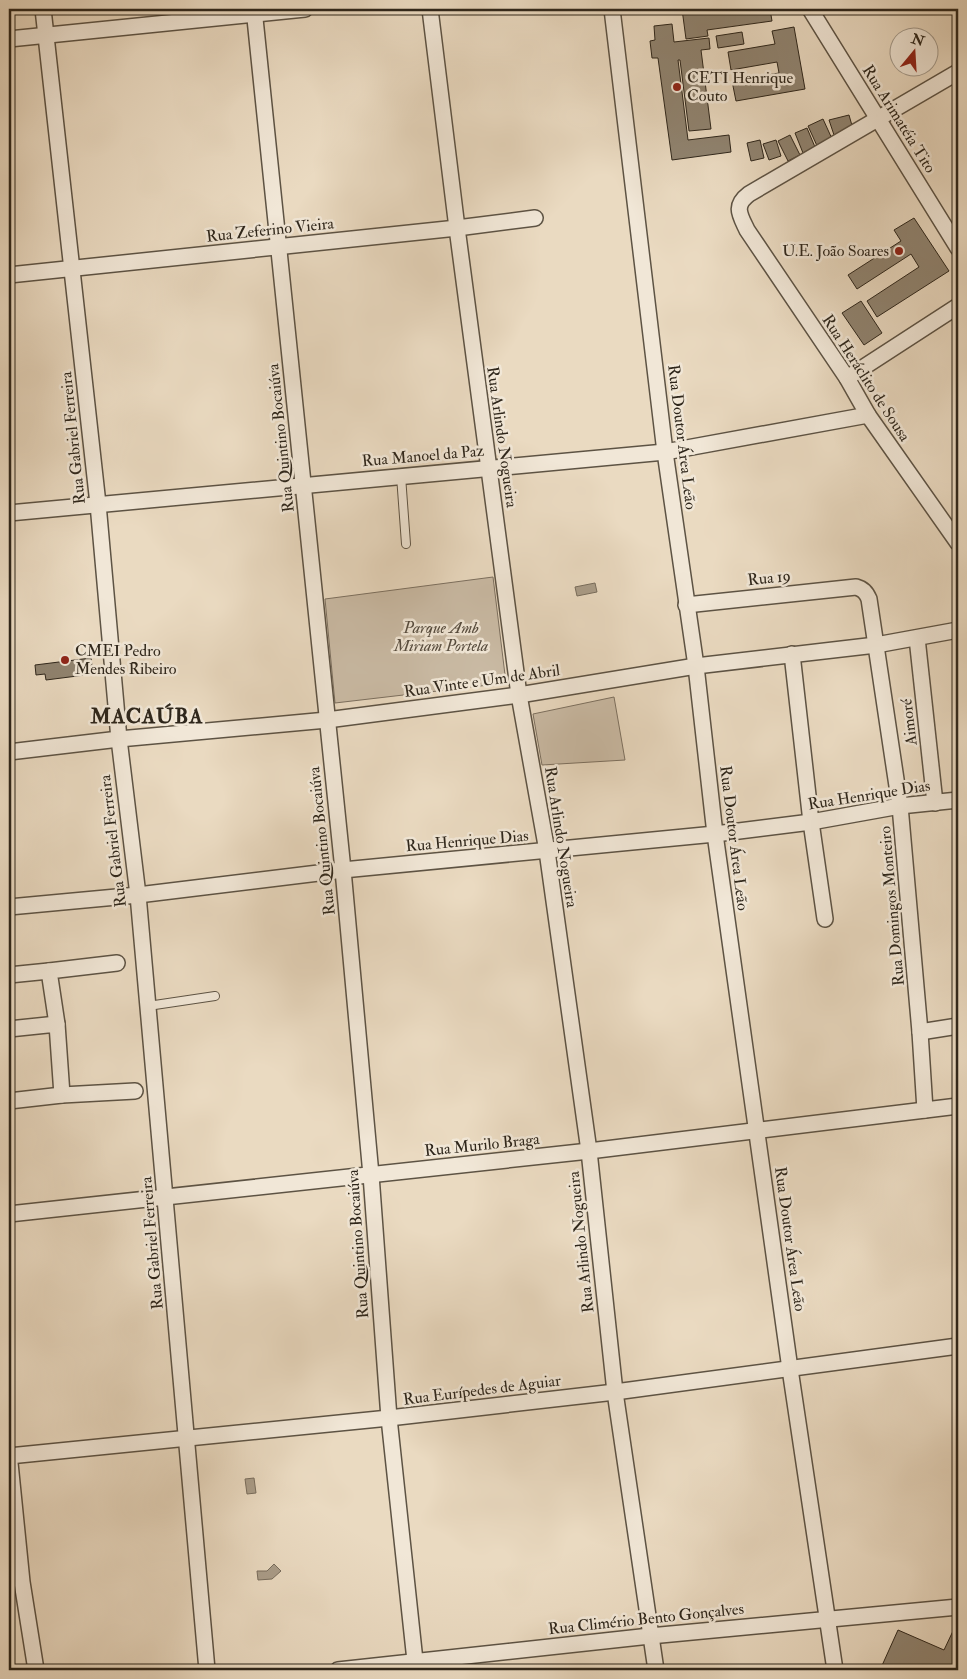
<svg xmlns="http://www.w3.org/2000/svg" width="967" height="1679" viewBox="0 0 967 1679" font-family="'IM FELL Double Pica',serif">
<style>
.green{fill:#cabba5;stroke:#7c7060}
.water{fill:#aa9d89;stroke:#786d5d}
.building{fill:#908471;stroke:#2e261b}
.lines{fill:none;stroke-linecap:round;stroke-linejoin:round}
.service-casing{stroke:#5d5344;stroke-width:10}
.minor-casing{stroke:#5d5344;stroke-width:18}
.service{stroke:#f1e7d7;stroke-width:8}
.minor{stroke:#f1e7d7;stroke-width:15}
.poi-dot{fill:#8f2418;stroke:#f1e7d7;stroke-width:2}
.labels{text-anchor:middle;dominant-baseline:central;stroke-width:5;stroke-linejoin:round;paint-order:stroke}
.poi-label{font-size:16px;fill:#2e261b;stroke:#f1e7d7;text-anchor:start}
.street-label{font-size:16px;fill:#2e261b;stroke:#f1e7d7}
.park-label{font-size:16px;font-style:italic;fill:#554b3e;stroke:#f1e7d7}
.district-label{font-size:21px;font-weight:bold;letter-spacing:1px;fill:#2e261b;stroke:#f1e7d7}
</style>
<rect width="100%" height="100%" fill="#eadac1"/>
<filter id="stains"><feTurbulence type="fractalNoise" baseFrequency=".004" numOctaves="4"/><feColorMatrix values="0 0 0 0 .2 0 0 0 0 .09 0 0 0 0 .02 0 0 0 .5 -.17"/></filter>
<radialGradient id="worn" r=".72"><stop offset=".6" stop-color="#630" stop-opacity="0"/><stop offset="1" stop-color="#630" stop-opacity=".3"/></radialGradient>
<g class="green">
<path d="M493,577L506,683L335,703L325,599Z"/>
<path d="M614,697L625,760L542,765L533,714Z"/>
</g>
<g class="water">
<path d="M595,583L597,592L577,596L575,587Z"/>
<path d="M254,1478L256,1493L247,1494L245,1479Z"/>
<path d="M274,1564L281,1571L272,1579L258,1580L257,1571H267Z"/>
</g>
<g class="building">
<path d="M682,9H770L772,21L707,30L708,36L686,39Z"/>
<path d="M672,24L674,42L709,38L710,49L701,50L711,129L689,131L680,60H678L688,140L729,135L731,152L672,160L658,58H652L650,41L655,40L654,26Z"/>
<path d="M794,27L805,89L736,101L732,81L779,73L777,62L731,70L728,52L775,44L772,31Z"/>
<path d="M742,32L744,44L718,48L716,36Z"/>
<path d="M849,115L853,129L835,138L829,120Z"/>
<path d="M823,119L833,141L818,148L808,126Z"/>
<path d="M807,128L815,147L803,153L795,133Z"/>
<path d="M790,135L800,155L788,161L778,141Z"/>
<path d="M760,140L764,158L751,161L747,143Z"/>
<path d="M776,140L781,156L769,160L763,144Z"/>
<path d="M914,218L949,271L877,317L867,301L919,267L911,254L857,289L848,275L901,241L894,230Z"/>
<path d="M861,301L882,333L864,345L842,313Z"/>
<path d="M91,658L93,674L46,680L45,674L36,675L35,665Z"/>
<path d="M898,1630L944,1650L953,1631L958,1633V1670H880Z"/>
</g>
<g class="lines">
<defs>
<g id="service">
<path d="M401,476L406,544"/>
<path d="M148,1006L215,996"/>
</g>
<g id="minor">
<path d="M43,9L98,504L119,739L138,895L207,1670"/>
<path d="M254,9L343,870L371,1175L389,1418L416,1670"/>
<path d="M430,9L457,228L519,695L547,851L589,1151L615,1392L656,1670"/>
<path d="M612,9L665,452L696,666L715,834L790,1369L835,1670"/>
<path d="M810,9L958,248"/>
<path d="M9,39L305,9"/>
<path d="M958,72L749,194C733,206 740,215 747,230L847,378L868,415L958,543"/>
<path d="M9,275L457,228L535,218"/>
<path d="M847,378L958,306"/>
<path d="M9,513L665,452L868,415"/>
<path d="M686,605L856,587C863,589 866,592 869,599L900,806L920,1032L925,1110"/>
<path d="M917,638L935,803"/>
<path d="M792,654L811,822L825,919"/>
<path d="M9,752L119,739L327,720L519,695L696,666L876,645L958,630"/>
<path d="M9,907L138,895L343,870L715,834L811,822L900,806L958,800"/>
<path d="M9,975L49,971"/>
<path d="M57,1024L49,971L117,963"/>
<path d="M9,1029L57,1024L62,1095"/>
<path d="M920,1032L958,1026"/>
<path d="M9,1101L62,1095L135,1091"/>
<path d="M9,1214L589,1151L958,1106"/>
<path d="M9,1453L22,1582L36,1670"/>
<path d="M9,1456L389,1418L615,1392L958,1346"/>
<path d="M338,1670L650,1636L958,1607"/>
</g>
</defs>
<use href="#service" class="service-casing"/>
<use href="#minor" class="minor-casing"/>
<use href="#service" class="service"/>
<use href="#minor" class="minor"/>
</g>
<g class="poi-dot">
<circle cx="677" cy="87" r="5"/>
<circle cx="899" cy="251" r="5"/>
<circle cx="65" cy="660" r="5"/>
</g>
<g class="labels">
<g class="poi-label">
<text x="687" y="78">CETI Henrique<tspan x="687" dy="18">Couto</tspan></text>
<text x="889" y="251" text-anchor="end">U.E. João Soares</text>
<text x="75" y="651">CMEI Pedro<tspan x="75" dy="18">Mendes Ribeiro</tspan></text>
</g>
<g class="street-label">
<text transform="translate(899 119) rotate(58)">Rua Arimatéia Tito</text>
<text transform="translate(270 230) rotate(-6)">Rua Zeferino Vieira</text>
<text transform="translate(866 378) rotate(57)">Rua Heráclito de Sousa</text>
<text transform="translate(502 437) rotate(82)">Rua Arlindo Nogueira</text>
<text transform="translate(682 437) rotate(83)">Rua Doutor Área Leão</text>
<text transform="translate(73 438) rotate(-96)">Rua Gabriel Ferreira</text>
<text transform="translate(281 438) rotate(-96)">Rua Quintino Bocaiúva</text>
<text transform="translate(423 456) rotate(-5)">Rua Manoel da Paz</text>
<text transform="translate(769 578) rotate(-6)">Rua 19</text>
<text transform="translate(482 681) rotate(-8)">Rua Vinte e Um de Abril</text>
<text transform="translate(909 722) rotate(-97)">Aimoré</text>
<text transform="translate(869 795) rotate(-9)">Rua Henrique Dias</text>
<text transform="translate(561 837) rotate(81)">Rua Arlindo Nogueira</text>
<text transform="translate(734 838) rotate(83)">Rua Doutor Área Leão</text>
<text transform="translate(113 841) rotate(-97)">Rua Gabriel Ferreira</text>
<text transform="translate(322 841) rotate(-96)">Rua Quintino Bocaiúva</text>
<text transform="translate(467 841) rotate(-5)">Rua Henrique Dias</text>
<text transform="translate(892 906) rotate(-95)">Rua Domingos Monteiro</text>
<text transform="translate(482 1145) rotate(-6)">Rua Murilo Braga</text>
<text transform="translate(790 1239) rotate(82)">Rua Doutor Área Leão</text>
<text transform="translate(581 1242) rotate(-96)">Rua Arlindo Nogueira</text>
<text transform="translate(152 1243) rotate(-95)">Rua Gabriel Ferreira</text>
<text transform="translate(358 1244) rotate(-94)">Rua Quintino Bocaiúva</text>
<text transform="translate(482 1390) rotate(-7)">Rua Eurípedes de Aguiar</text>
<text transform="translate(646 1619) rotate(-6)">Rua Climério Bento Gonçalves</text>
</g>
<g class="park-label">
<text x="441" y="628">Parque Amb<tspan x="441" dy="18">Miriam Portela</tspan></text>
</g>
<g class="district-label">
<text x="147" y="716">MACAÚBA</text>
</g>
</g>
<rect width="967" height="1679" fill="none" stroke="#eadac1" stroke-width="30"/>
<rect x="10" y="10" width="947" height="1659" fill="none" stroke="#2e261b" stroke-width="2.5"/>
<rect x="15" y="15" width="937" height="1649" fill="none" stroke="#2e261b"/>
<g transform="translate(914 52) rotate(18)"><circle r="24" fill="#f1e7d7" stroke="#a39a8c"/>
<path d="M0-4L9 19L0 12L-9 19Z" fill="#8f2418"/>
<text y="-8" font-size="14" font-weight="bold" text-anchor="middle" fill="#2e261b">N</text>
</g>
<rect width="100%" height="100%" filter="url(#stains)"/>
<rect width="100%" height="100%" fill="url(#worn)"/>
</svg>
